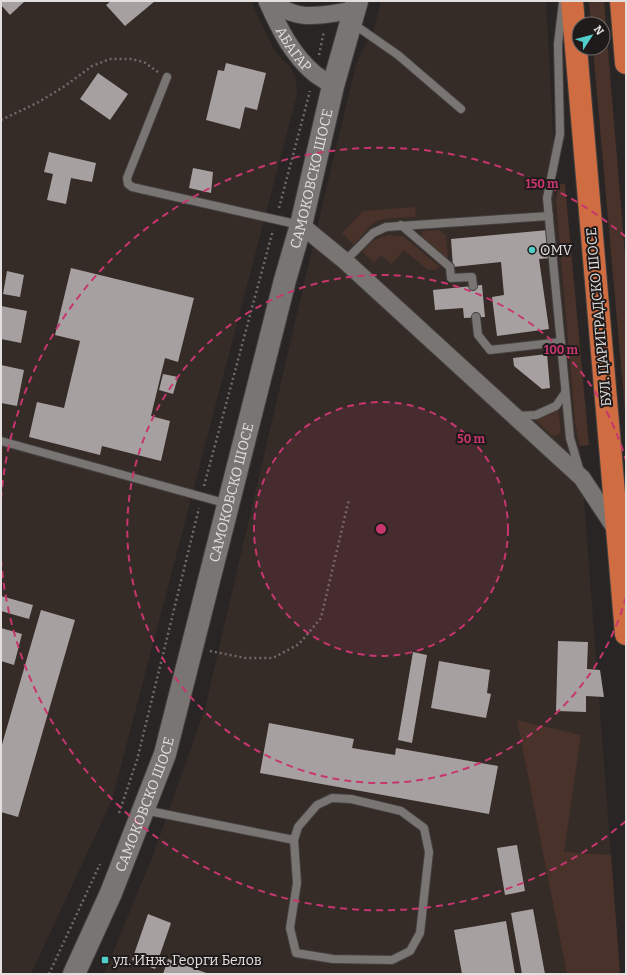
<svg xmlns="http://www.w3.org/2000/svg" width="627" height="975" viewBox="0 0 627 975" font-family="Bitter,serif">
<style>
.built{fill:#352b27}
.green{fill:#493229}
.building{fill:#a6a1a0}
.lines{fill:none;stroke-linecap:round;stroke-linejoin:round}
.lane-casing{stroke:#43403f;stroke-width:10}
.street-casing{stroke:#43403f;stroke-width:19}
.secondary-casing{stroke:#43403f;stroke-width:24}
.highway-casing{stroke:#43403f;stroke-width:24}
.path{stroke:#6e6b6a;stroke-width:2.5;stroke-dasharray:2 3;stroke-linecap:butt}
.lane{stroke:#797573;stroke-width:8}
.street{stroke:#797573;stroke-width:17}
.secondary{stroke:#797573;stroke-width:22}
.highway{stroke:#cf6c41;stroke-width:22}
.ring{fill:none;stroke:#c7366f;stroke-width:2;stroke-dasharray:7 5}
.poi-dot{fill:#53cdca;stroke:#1f1b1a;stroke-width:1.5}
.labels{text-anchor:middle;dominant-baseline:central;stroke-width:4;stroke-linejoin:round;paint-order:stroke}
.street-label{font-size:14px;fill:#e2dfde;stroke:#1f1b1a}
.poi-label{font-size:14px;fill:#e2dfde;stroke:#1f1b1a;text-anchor:start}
.centre{fill:#c7366f;stroke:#1f1b1a;stroke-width:2}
.ring-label{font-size:12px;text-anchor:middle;font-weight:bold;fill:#c7366f;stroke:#1f1b1a;stroke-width:4;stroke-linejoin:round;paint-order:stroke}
</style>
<rect width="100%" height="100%" fill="#282524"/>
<g class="built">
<path d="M1,1H251L274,50L291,68L296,80L297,95L112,800L31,974H1Z"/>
<path d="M381,1H546L554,146L556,201L575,423L580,446L620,974H104L153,855L205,708L323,202L356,64L374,28Z"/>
</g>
<g class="green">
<path d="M589,1H604L626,266V423L593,48H603V24H591Z"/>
<path d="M558,184H565L589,445L580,446L575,423L556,201Z"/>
<path d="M415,207L416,217C405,218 386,217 377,221C368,226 361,237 354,245L342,233L363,211Z"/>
<path d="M439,230L446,235L448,259L422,237V231Z"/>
<path d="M388,235L403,236L440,267L435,270H428L404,250L391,264L381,255L374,263L362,251L374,240Z"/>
<path d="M558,409L561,432L558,435L552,436L536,420Z"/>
<path d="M517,720L581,735L564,852L611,855L620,974H567Z"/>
</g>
<g class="building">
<path d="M1,1H25L10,15L1,5Z"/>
<path d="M111,1H155L125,26L106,5Z"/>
<path d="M226,63L266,73L257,110L245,107L240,129L206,120L218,70L224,71Z"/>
<path d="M98,73L128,94L110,120L80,99Z"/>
<path d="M49,152L96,163L92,182L71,178L66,204L47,200L53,174L44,172Z"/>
<path d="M193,168L213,172L211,193L189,188Z"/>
<path d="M548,230L551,258L539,259L549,329L497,336L492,297L504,295L501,262L453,267L451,239Z"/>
<path d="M71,268L194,298L178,362L165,358L151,416L170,421L161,461L102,446L100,455L29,437L37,402L64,408L80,341L55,335Z"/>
<path d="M7,271L24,275L20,297L3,294Z"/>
<path d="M482,285L485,317L464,318L463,308L435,310L433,290Z"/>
<path d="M1,306L27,311L21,343L1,339Z"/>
<path d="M547,354L550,388L542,389L514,366L513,358Z"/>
<path d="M1,365L24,370L17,406L1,403Z"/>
<path d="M163,374L178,377L173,394L159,390Z"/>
<path d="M1,596L33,605L29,619L1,611Z"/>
<path d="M41,610L75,620L18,817L1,812V748Z"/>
<path d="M1,628L22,634L14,665L1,661Z"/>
<path d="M558,641L588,642L587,669L600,670L604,697L586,696V712L556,711Z"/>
<path d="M413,652L427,655L412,743L398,740Z"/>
<path d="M439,661L490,670L487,693L491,694L486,718L431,708Z"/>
<path d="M269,723L354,739L352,748L395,755L396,748L498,766L489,814L260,773Z"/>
<path d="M517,845L525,891L505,895L497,848Z"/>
<path d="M533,909L545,974H522L511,913Z"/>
<path d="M148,914L171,923L155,969L132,960Z"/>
<path d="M506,921L515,974H462L454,930Z"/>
<path d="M168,959L209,974H163Z"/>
</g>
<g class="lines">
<defs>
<g id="lane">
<path d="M563,2L558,44L560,134L547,198L570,438L580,472"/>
<path d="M352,23L398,55L461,109"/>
<path d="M167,77L127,178L128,184L132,187L300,225"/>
<path d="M401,225L450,267L451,278L472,277L473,286"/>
<path d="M345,261L373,233L386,227L549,216"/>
<path d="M476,317L478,335L490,350L561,342"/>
<path d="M517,416L536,415L556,406L565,393"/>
<path d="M1,441L228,504"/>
<path d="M144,810L294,840L298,827L317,805L332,798L351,799L401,811L424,828L429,852L420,933L410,951L392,960L333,959L296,953L290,928L297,883L294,840"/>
</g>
<g id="street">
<path id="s1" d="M267,1C279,28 292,55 315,74C321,78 327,82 333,86"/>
<path d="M273,1C297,24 326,14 355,10"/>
<path d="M301,225L345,261L582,478L617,531"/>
</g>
<g id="secondary">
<path id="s2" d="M74,974L111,893L165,754L285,280L301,225L333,86L357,1"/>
</g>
<g id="highway">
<path d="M572,1L626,634"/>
<path d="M621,1L626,63"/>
</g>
</defs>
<use href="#lane" class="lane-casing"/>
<use href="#street" class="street-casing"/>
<use href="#secondary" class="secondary-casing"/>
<use href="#highway" class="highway-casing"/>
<g class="path">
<path d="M319,55L324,31"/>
<path d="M1,120L37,103L65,86L92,66L110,59H131L144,62L158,72"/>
<path d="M279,208L310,91"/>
<path d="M204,486L273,230"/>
<path d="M210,651L245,658H273L299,644L321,618L349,499"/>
<path d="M119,813L137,760L199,508"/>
<path d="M49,974L100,864"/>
</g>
<use href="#lane" class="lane"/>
<use href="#street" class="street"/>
<use href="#secondary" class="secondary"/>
<use href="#highway" class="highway"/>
</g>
<circle cx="381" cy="529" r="127" fill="#c7366f" fill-opacity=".12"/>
<g class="ring">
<circle cx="381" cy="529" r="127"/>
<path d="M626 597A254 254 0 1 1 626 461"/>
<path d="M626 821A381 381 0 0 1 1 559M1 499A381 381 0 0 1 626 237"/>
</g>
<g class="poi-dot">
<circle cx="532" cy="250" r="4"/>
<rect x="101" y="956" width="8" height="8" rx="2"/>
</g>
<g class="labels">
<g class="street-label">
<text stroke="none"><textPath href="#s1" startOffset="55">АБАГАР</textPath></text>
<text stroke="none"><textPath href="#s2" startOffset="832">САМОКОВСКО ШОСЕ</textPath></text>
<text transform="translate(599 317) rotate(-95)">БУЛ. ЦАРИГРАДСКО ШОСЕ</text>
<text stroke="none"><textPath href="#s2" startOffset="508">САМОКОВСКО ШОСЕ</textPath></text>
<text stroke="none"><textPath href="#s2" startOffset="184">САМОКОВСКО ШОСЕ</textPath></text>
</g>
<g class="poi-label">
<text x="540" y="250">OMV</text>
<text x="113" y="960">ул. Инж. Георги Белов</text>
</g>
</g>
<circle cx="381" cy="529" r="6" class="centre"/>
<g class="ring-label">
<text x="542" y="188">150 m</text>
<text x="561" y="354">100 m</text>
<text x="471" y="443">50 m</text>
</g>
<rect width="627" height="975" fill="none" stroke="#e2dfde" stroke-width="4"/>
<g transform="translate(591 36) rotate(54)"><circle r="19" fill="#1f1b1a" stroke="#6d6968"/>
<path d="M0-3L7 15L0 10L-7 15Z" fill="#53cdca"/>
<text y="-6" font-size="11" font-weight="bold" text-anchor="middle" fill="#e2dfde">N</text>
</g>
</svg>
